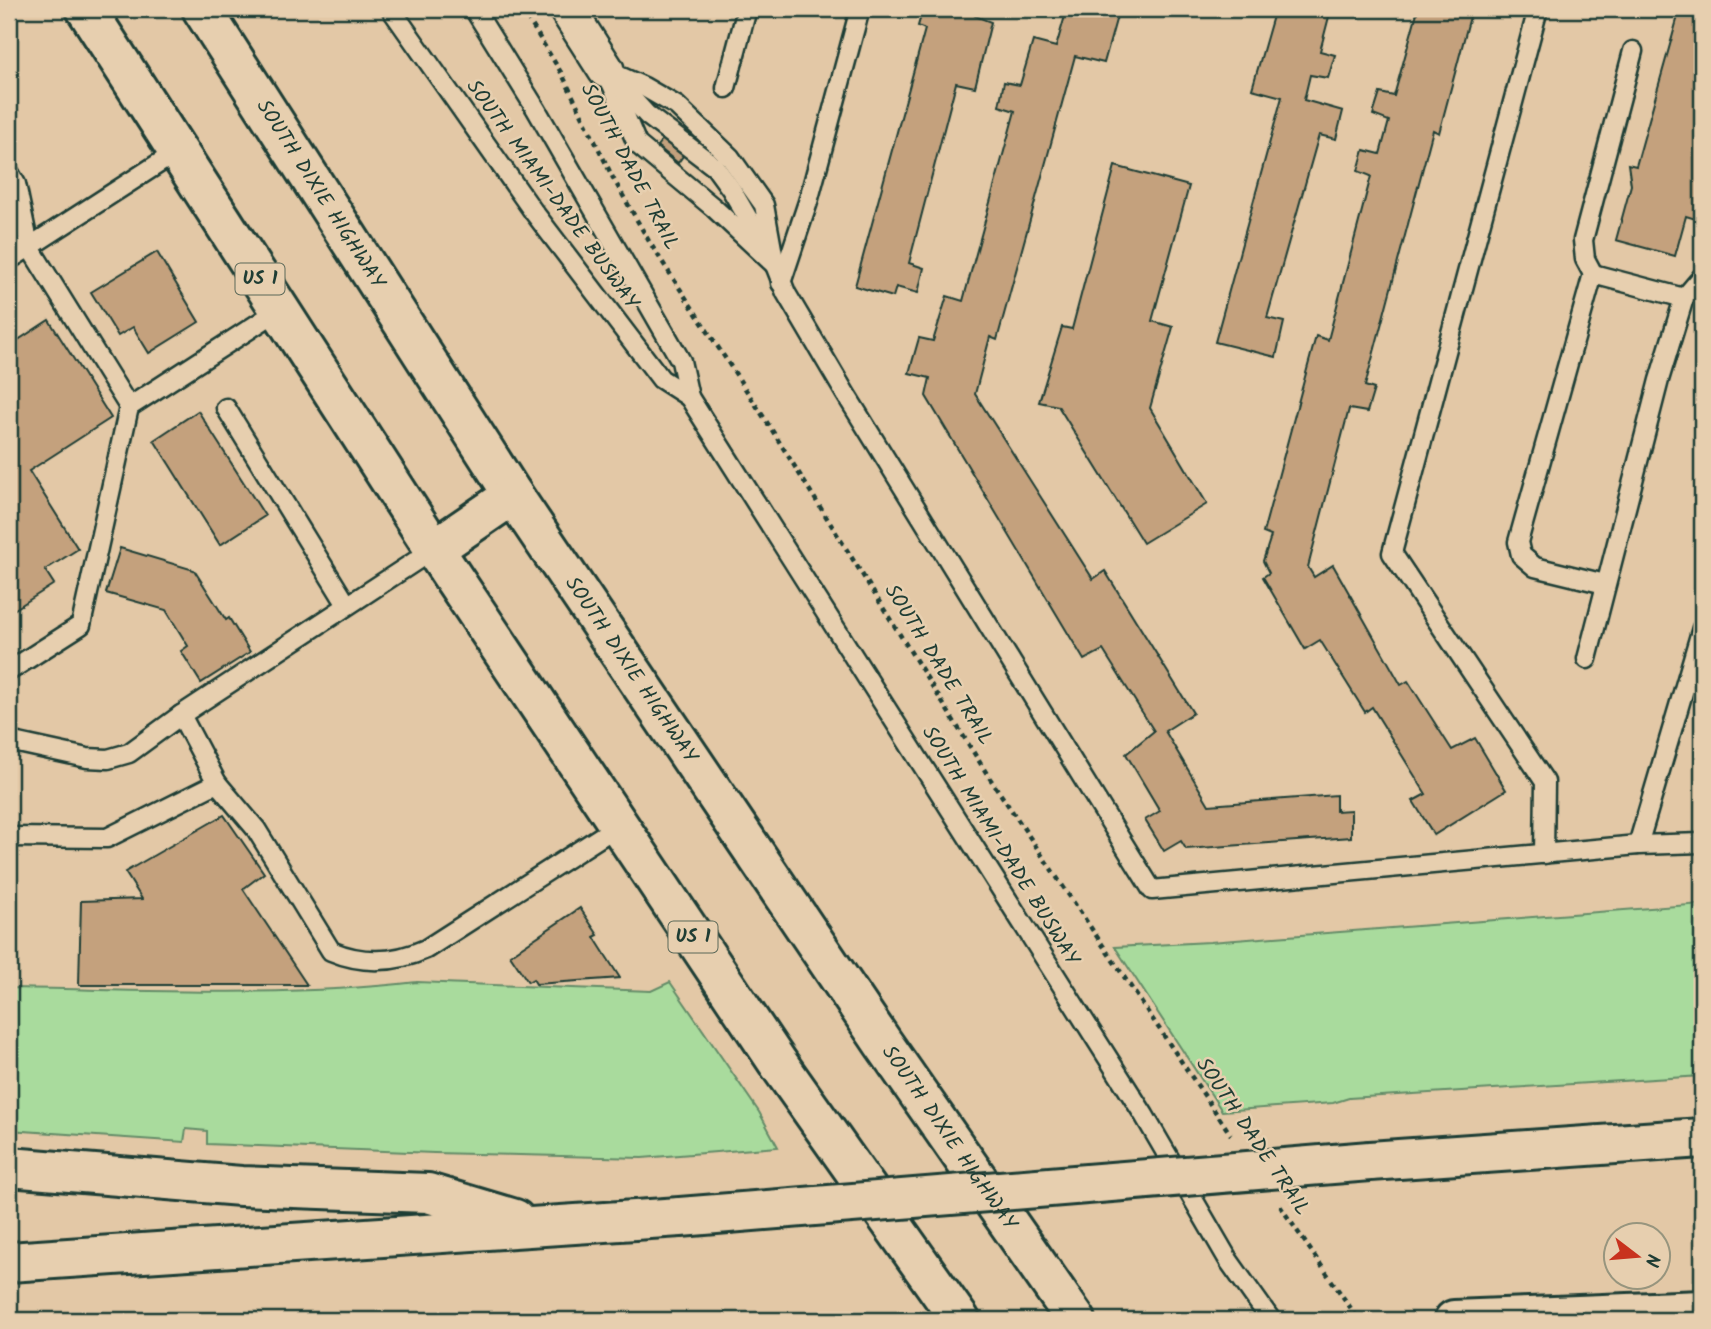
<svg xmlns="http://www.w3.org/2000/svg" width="1711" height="1329" viewBox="0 0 1711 1329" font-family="Kalam,sans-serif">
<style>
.green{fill:#a9db9d;stroke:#648c68;stroke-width:2}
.building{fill:#c4a17d;stroke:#1f3d34;stroke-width:2}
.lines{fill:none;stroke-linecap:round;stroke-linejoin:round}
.lane-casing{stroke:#1f3d34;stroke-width:23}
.street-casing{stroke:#1f3d34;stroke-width:40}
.highway-casing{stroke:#1f3d34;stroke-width:44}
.path{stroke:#1f3d34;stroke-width:4.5;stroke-dasharray:5 5;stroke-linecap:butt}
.lane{stroke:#e7cfaf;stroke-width:18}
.street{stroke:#e7cfaf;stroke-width:35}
.highway{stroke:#e7cfaf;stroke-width:38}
.highway-bridge-casing{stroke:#1f3d34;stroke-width:44;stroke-linecap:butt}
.highway-bridge{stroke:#e7cfaf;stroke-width:38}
.labels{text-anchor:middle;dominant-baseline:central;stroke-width:5;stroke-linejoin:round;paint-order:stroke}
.shield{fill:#e7cfaf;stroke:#5b6959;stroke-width:2}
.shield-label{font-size:19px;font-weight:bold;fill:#1f3d34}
.street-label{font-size:21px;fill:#1f3d34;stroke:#e7cfaf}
</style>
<rect width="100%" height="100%" fill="#e3c8a6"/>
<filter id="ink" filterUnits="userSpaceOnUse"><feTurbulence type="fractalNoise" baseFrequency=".0143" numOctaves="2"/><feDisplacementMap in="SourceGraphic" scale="14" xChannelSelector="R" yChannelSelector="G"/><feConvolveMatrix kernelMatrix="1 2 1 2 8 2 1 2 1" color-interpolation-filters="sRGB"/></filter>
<g filter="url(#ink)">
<g class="green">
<path d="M1702,904V1076L1349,1098L1333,1103L1222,1111L1115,947L1210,942Z"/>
<path d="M417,982L651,991L670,982L759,1112L778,1147L642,1158L434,1153L207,1144V1131L186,1129L184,1142L9,1130V988C143,990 283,998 417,982Z"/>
</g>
<g class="building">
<path d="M923,9H977L975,16L991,22L975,87L956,83L909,263L924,268L918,293L896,287L893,297L855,286L925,29L918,26Z"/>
<path d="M1067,9H1119L1104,63L1075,56L997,340L990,337L975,394L1093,579L1105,571L1193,713L1165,731L1209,805L1336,795V811L1351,810V837L1186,849L1181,841L1164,851L1145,820L1160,811L1126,754L1154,731L1103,650L1084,660L926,396L930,378L909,373L919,338L933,341L947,296L963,301L1015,111L999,106L1004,82L1020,85L1033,41L1056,47Z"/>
<path d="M1275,9H1331L1320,51L1335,55L1328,78L1310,75L1304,100L1343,111L1336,139L1319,135L1267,318L1284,322L1276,357L1215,342L1282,97L1252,89Z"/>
<path d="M1418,9H1472L1439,133L1433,130L1365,386L1374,389L1367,412L1349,409L1308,567L1314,577L1333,565L1401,685L1408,681L1452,750L1475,738L1506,790L1434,835L1413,801L1426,794L1372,707L1365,712L1320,640L1305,649L1263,577L1269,573L1263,561L1271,536L1263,533L1316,336L1328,340L1371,176L1358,171L1364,150L1380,154L1389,121L1373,115L1380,93L1394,96Z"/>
<path d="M1680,9H1702V221L1686,216L1675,256L1616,240L1631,185L1628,164L1636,166Z"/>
<path d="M665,136L685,153L678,163L657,146Z"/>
<path d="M1115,166L1189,186L1152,321L1173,327L1150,408L1207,504L1143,543L1058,406L1039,402L1062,327L1072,329Z"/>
<path d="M157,252L199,322L149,353L133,327L118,336L91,292Z"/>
<path d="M49,320L111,418L29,471L78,549L45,570L54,584L9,613V346Z"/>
<path d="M198,411L265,516L220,545L154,440Z"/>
<path d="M120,548L194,570L226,620L229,618L250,652L201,683L181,651L188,646L166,610L106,593Z"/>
<path d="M224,815L264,873L243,889L307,985H79L81,901L142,899L125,872Z"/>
<path d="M580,908L598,935L594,937L620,978L536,984L533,979L528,982L510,955Z"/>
</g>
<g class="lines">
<defs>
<g id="lane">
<path d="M391,9L533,211L661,379L689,397L681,361L536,109L474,9"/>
<path d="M1538,9L1392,553L1545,782L1544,854"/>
<path d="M606,70L644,87L677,106L730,157L764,205L775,265L786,293L845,393L1152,890L1638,845L1702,843"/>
<path d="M606,70L637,144L714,208L775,265"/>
<path d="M615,80L647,115L715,167L731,189L763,244"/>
<path d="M726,88L747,9"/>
<path d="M9,172L16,184L29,246L129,407L279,310"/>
<path d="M9,260L178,151"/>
<path d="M1593,274L1684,298"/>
<path d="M781,283L808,202L860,9"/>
<path d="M689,397L1144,1115L1229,1261L1271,1320"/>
<path d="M226,408L347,605"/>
<path d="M1605,584L1535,567L1521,555L1518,542L1593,274L1585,259L1583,240L1633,51"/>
<path d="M1587,659L1659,380L1684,298L1702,277"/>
<path d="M9,671L81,625L129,407"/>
<path d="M9,741L87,758L108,759L129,753L181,715L434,549"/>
<path d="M217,783L256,829L331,951C362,964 395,963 426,949L619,825"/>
<path d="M9,837L107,838L217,783L181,715"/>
<path d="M1638,845L1702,628"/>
</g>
<path id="street" d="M567,9L606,70"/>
<g id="highway">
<path d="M86,9L434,549L778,1063L960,1320"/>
<path id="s1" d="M202,9L513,495L883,1043L1076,1320"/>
<path d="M434,549L513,495"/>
<path d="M1370,1161L1702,1138"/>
<path d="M9,1167L241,1186L428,1193L515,1219"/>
<path d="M9,1262L680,1217"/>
<path d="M1454,1320L1702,1310"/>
</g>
</defs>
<use href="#lane" class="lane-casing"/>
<use href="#street" class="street-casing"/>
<use href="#highway" class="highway-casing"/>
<g class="path">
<path d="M522,9L562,74L613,178L650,243L765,419L989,777L1231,1135"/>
<path d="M1280,1206L1359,1320"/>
</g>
<use href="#lane" class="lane"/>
<use href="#street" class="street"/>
<use href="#highway" class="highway"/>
<defs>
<path id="highway-bridge" d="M680,1217L1370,1161"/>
</defs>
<use href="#highway-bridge" class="highway-bridge-casing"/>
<use href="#highway-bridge" class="highway-bridge"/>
</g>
</g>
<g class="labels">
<g class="shield">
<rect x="235.5" y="263.5" width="49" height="31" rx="5"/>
<rect x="668.5" y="921.5" width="49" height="31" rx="5"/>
</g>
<g class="shield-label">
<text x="260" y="279">US 1</text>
<text x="693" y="937">US 1</text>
</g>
<g class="street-label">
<text transform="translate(629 167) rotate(62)">SOUTH DADE TRAIL</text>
<text stroke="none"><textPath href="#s1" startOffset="220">SOUTH DIXIE HIGHWAY</textPath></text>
<text transform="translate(552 195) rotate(54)">SOUTH MIAMI-DADE BUSWAY</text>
<text transform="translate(938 665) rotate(58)">SOUTH DADE TRAIL</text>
<text stroke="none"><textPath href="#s1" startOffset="788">SOUTH DIXIE HIGHWAY</textPath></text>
<text transform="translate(1000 846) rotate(58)">SOUTH MIAMI-DADE BUSWAY</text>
<text transform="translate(1252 1137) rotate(56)">SOUTH DADE TRAIL</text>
<text stroke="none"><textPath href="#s1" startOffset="1354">SOUTH DIXIE HIGHWAY</textPath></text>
</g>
</g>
<rect width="1711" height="1329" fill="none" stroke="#e7cfaf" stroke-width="35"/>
<rect x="18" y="18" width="1676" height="1294" fill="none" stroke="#1f3d34" stroke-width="2.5" filter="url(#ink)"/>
<g transform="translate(1637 1256) rotate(106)"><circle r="33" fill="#e7cfaf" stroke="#97957e" stroke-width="2"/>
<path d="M0-5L12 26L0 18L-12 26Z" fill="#c8321e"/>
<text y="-10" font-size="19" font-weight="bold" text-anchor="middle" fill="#1f3d34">N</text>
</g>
</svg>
